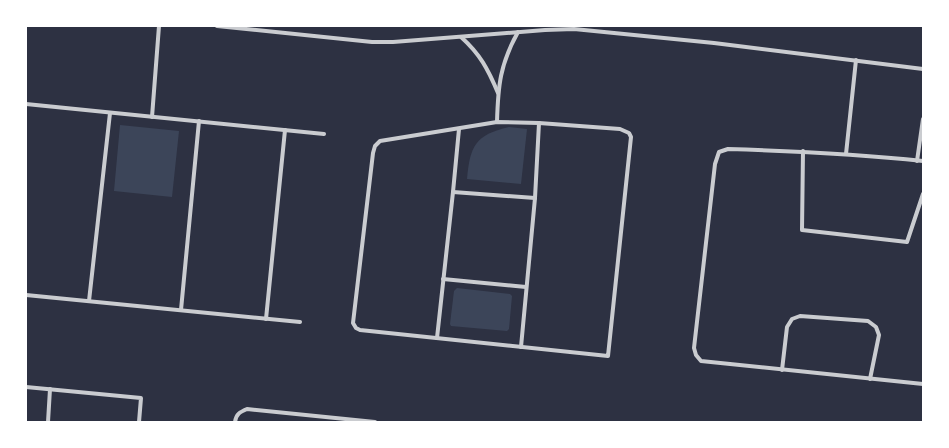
<svg xmlns="http://www.w3.org/2000/svg" width="949" height="448" viewBox="0 0 949 448" font-family="'PT Sans',sans-serif">
<style>
.green{fill:#3c4559}
.lines{fill:none;stroke-linecap:round;stroke-linejoin:round}
.minor{stroke:#caccd0;stroke-width:4}
</style>
<rect width="100%" height="100%" fill="#2d3142"/>
<g class="green">
<path d="M120,125L179,131L172,197L114,191Z"/>
<path d="M509,127L527,129L521,184L467,179C470,146 475,135 509,127Z"/>
<path d="M457,288L510,294L512,296L509,329L507,331L451,326L450,324L454,291Z"/>
</g>
<g class="lines">
<g class="minor">
<path d="M217,26L372,42H393L545,30L574,29L714,43L923,69"/>
<path d="M461,37C480,54 488,69 498,93"/>
<path d="M26,104L324,134"/>
<path d="M152,117L159,26"/>
<path d="M497,122L539,123L620,129L629,133L631,137L608,356L360,330L356,328L353,323L373,153L375,146L380,141Z"/>
<path d="M497,122C498,86 500,64 518,32"/>
<path d="M803,151L802,230L907,242L923,194"/>
<path d="M846,154L856,60"/>
<path d="M917,161L923,119"/>
<path d="M923,161C858,154 793,151 728,149L719,152L715,164L694,348L696,355L701,361L923,384"/>
<path d="M453,192L535,198"/>
<path d="M443,279L526,287"/>
<path d="M26,295L300,322"/>
<path d="M89,301L110,113"/>
<path d="M181,310L199,121"/>
<path d="M266,319L285,130"/>
<path d="M437,338L453,192L459,129"/>
<path d="M521,347L535,198L539,123"/>
<path d="M782,370L787,327L792,319L800,316L868,321L876,327L879,335L870,379"/>
<path d="M26,387L141,398L139,422"/>
<path d="M48,422L50,389"/>
<path d="M235,422C236,414 240,412 247,409L375,422"/>
</g>
</g>
<rect width="949" height="448" fill="none" stroke="#ffffff" stroke-width="54"/>
</svg>
